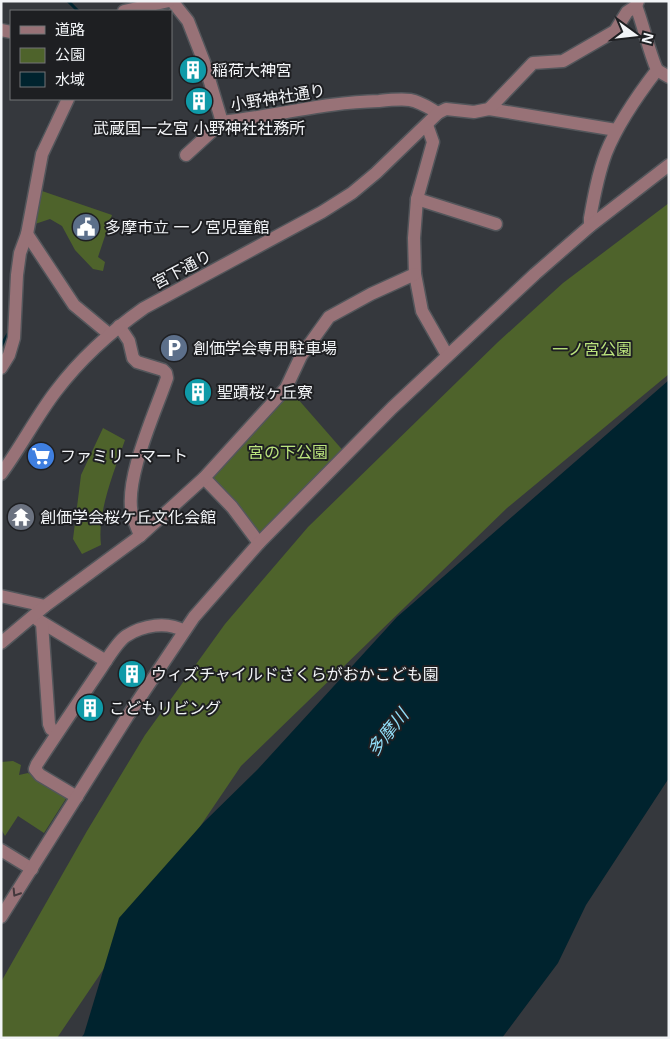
<svg xmlns="http://www.w3.org/2000/svg" width="670" height="1039" viewBox="0 0 670 1039" font-family="'Noto Sans','Noto Sans JP',sans-serif">
<style>
.green{fill:#4e632b}
.water{fill:#00232e}
.lines{fill:none;stroke-linecap:round;stroke-linejoin:round}
.stream{stroke:#00232e;stroke-width:3}
.minor-casing{stroke:#53565b;stroke-width:15}
.minor{stroke:#987277;stroke-width:12}
.oneway{stroke:#43383c}
.labels{text-anchor:middle;dominant-baseline:central;stroke-width:4;stroke-linejoin:round;paint-order:stroke}
.poi-label{font-size:16px;fill:#f2f4f7;stroke:#1e1f22;text-anchor:start}
.street-label{font-size:16px;fill:#f2f4f7;stroke:#1e1f22}
.park-label{font-size:16px;fill:#bbe47d;stroke:#1e1f22}
.water-label{font-size:18px;font-style:italic;fill:#91ddf7;stroke:#1e1f22}
</style>
<rect width="100%" height="100%" fill="#35383d"/>
<g class="green">
<path d="M42,191L112,215L98,257L105,262L103,271L93,269L75,250L62,226L50,219L32,225Z"/>
<path d="M669,203V374L507,508L241,766L57,1038H1V982L87,831L145,735L225,624L308,527L498,342L563,283Z"/>
<path d="M290,390L346,454L262,536L204,478Z"/>
<path d="M103,428L125,440C114,472 97,512 101,545L82,554L73,539L81,475Z"/>
<path d="M13,761L21,765L19,775L28,773L67,797L44,833L18,816L5,836L1,829V762Z"/>
</g>
<path class="water" d="M669,380V778L586,905L558,963L502,1038H81L84,1034L119,918L204,822L258,769L397,617Z"/>
<g class="lines">
<g class="stream">
<path d="M68,1L78,11"/>
<path d="M38,149L52,119"/>
<path d="M1,346L9,332"/>
</g>
<defs>
<g id="minor">
<path d="M172,1L188,21L204,62L222,122"/>
<path d="M124,11L169,1"/>
<path d="M1,30L11,32"/>
<path d="M657,70L669,77"/>
<path d="M489,109L616,130"/>
<path d="M222,122C275,116 326,102 379,101C389,100 401,99 410,100C421,102 429,108 438,113"/>
<path d="M427,125L433,142L417,199L414,238L415,274L422,311L447,355"/>
<path d="M186,155L222,122"/>
<path d="M417,199L496,224"/>
<path d="M590,226V218C594,196 598,174 606,153C618,123 637,96 657,70C648,49 644,27 636,6"/>
<path d="M27,234L74,305L109,334"/>
<path d="M119,326L129,341L133,358L137,362L163,370L166,373L167,378C155,413 124,479 132,514C134,522 138,529 140,536"/>
<path d="M1,368L9,355L14,338L17,275L20,253L27,234L42,154L68,99"/>
<path d="M1,474C21,447 36,417 56,391C81,358 110,332 144,308L322,212L352,193L376,173L438,113L446,109L474,112L489,109L533,63L563,61L615,31L627,12L636,6L638,1"/>
<path d="M204,478L232,507L259,543"/>
<path d="M1,596L45,606"/>
<path d="M38,620L106,661"/>
<path d="M42,623L49,724L51,729L57,733"/>
<path d="M1,643L45,606L140,536L204,478L286,388L301,356L329,317L371,294L415,274"/>
<path d="M77,797L40,775L35,769L37,764C58,732 79,701 100,670C106,661 117,642 126,636C143,625 167,621 184,631"/>
<path d="M1,850L32,869"/>
<path d="M1,917L127,717L194,617L259,543L392,408L535,274L590,226L669,165"/>
</g>
</defs>
<use href="#minor" class="minor-casing"/>
<use href="#minor" class="minor"/>
</g>
<defs><path id="oneway-chevron" d="M-2-3.5L2.5 0L-2 3.5" fill="none" stroke-width="1.6" stroke-linecap="round" stroke-linejoin="round" transform="scale(1.25)"/></defs>
<use class="oneway" href="#oneway-chevron" transform="translate(16 893) rotate(122)"/>
<defs>
<symbol id="building-disc" viewBox="-11 -11 22 22"><circle r="9.5" fill="#0f9aa8" stroke="#1e1f22"/><path d="M-4-6H4V6H1V3H-1V6H-4ZM-2.5-4.3h1.7v1.8h-1.7ZM.8-4.3h1.7v1.8H.8ZM-2.5-1h1.7V.8h-1.7ZM.8-1h1.7V.8H.8Z" fill="#fff"/></symbol>
<symbol id="civic-disc" viewBox="-11 -11 22 22"><circle r="9.5" fill="#5c6f8a" stroke="#1e1f22"/><path d="M-.6-6.5H3V-4.5H.6V-3L4-1V1h2V6H-6V1h2V-1L-.6-3ZM-1.2 2.5V6h2.4V2.5Z" fill="#fff"/></symbol>
<symbol id="parking-disc" viewBox="-11 -11 22 22"><circle r="9.5" fill="#5c6f8a" stroke="#1e1f22"/><path d="M-3.5-5.5H1a3.5 3.5 0 0 1 0 7H-1V5.5H-3.5ZM-1-3.4V-.6H.8a1.4 1.4 0 0 0 0-2.8Z" fill="#fff"/></symbol>
<symbol id="supermarket-disc" viewBox="-11 -11 22 22"><circle r="9.5" fill="#3f7fe0" stroke="#1e1f22"/><path d="M-6-5.5h2.5l.6 2H6L4.5 2H-2.5L-4.4-4H-6ZM-1.5 3.2a1.3 1.3 0 1 0 .1 0ZM3 3.2a1.3 1.3 0 1 0 .1 0Z" fill="#fff"/></symbol>
<symbol id="temple-disc" viewBox="-11 -11 22 22"><circle r="9.5" fill="#6b7280" stroke="#1e1f22"/><path d="M0-6L5-2H3V0L6.5 2.5H4V6H1.5V3h-3V6H-4V2.5H-6.5L-3 0V-2H-5Z" fill="#fff"/></symbol>
</defs>
<g fill-rule="evenodd">
<use href="#building-disc" x="177" y="54" width="32" height="32"/>
<use href="#building-disc" x="183" y="85" width="32" height="32"/>
<use href="#civic-disc" x="70" y="211" width="32" height="32"/>
<use href="#parking-disc" x="158" y="332" width="32" height="32"/>
<use href="#building-disc" x="182" y="376" width="32" height="32"/>
<use href="#supermarket-disc" x="25" y="440" width="32" height="32"/>
<use href="#temple-disc" x="5" y="501" width="32" height="32"/>
<use href="#building-disc" x="116" y="658" width="32" height="32"/>
<use href="#building-disc" x="74" y="692" width="32" height="32"/>
</g>
<g class="labels">
<g class="poi-label">
<text x="212" y="70">稲荷大神宮</text>
<text x="199" y="128" text-anchor="middle">武蔵国一之宮 小野神社社務所</text>
<text x="105" y="227">多摩市立 一ノ宮児童館</text>
<text x="193" y="348">創価学会専用駐車場</text>
<text x="217" y="392">聖蹟桜ヶ丘寮</text>
<text x="60" y="456">ファミリーマート</text>
<text x="40" y="517">創価学会桜ケ丘文化会館</text>
<text x="151" y="674">ウィズチャイルドさくらがおかこども園</text>
<text x="109" y="708">こどもリビング</text>
</g>
<g class="street-label">
<text transform="translate(278 97) rotate(-9)">小野神社通り</text>
<text transform="translate(182 269) rotate(-28)">宮下通り</text>
</g>
<g class="park-label">
<text x="592" y="349">一ノ宮公園</text>
<text x="288" y="452">宮の下公園</text>
</g>
<g class="water-label">
<text transform="translate(387 732) rotate(-51)">多摩川</text>
</g>
</g>
<rect width="670" height="1039" fill="none" stroke="#f2f4f7" stroke-width="5"/>
<rect x="10" y="10" width="162" height="90" fill="#1e1f22" stroke="#737477"/>
<rect x="20" y="26" width="25" height="8" fill="#987277" stroke="#737477"/>
<text x="55" y="35" font-size="15" fill="#f2f4f7">道路</text>
<rect x="20" y="48" width="25" height="15" fill="#4e632b" stroke="#737477"/>
<text x="55" y="60" font-size="15" fill="#f2f4f7">公園</text>
<rect x="20" y="72" width="25" height="15" fill="#00232e" stroke="#737477"/>
<text x="55" y="85" font-size="15" fill="#f2f4f7">水域</text>
<g transform="translate(635 35) rotate(105)" stroke="#1e1f22" stroke-width="4" paint-order="stroke">
<path d="M0-4L9 19L0 12L-9 19Z" fill="#f2f4f7"/>
<text y="-8" font-size="14" font-weight="bold" text-anchor="middle" fill="#f2f4f7">N</text>
</g>
</svg>
